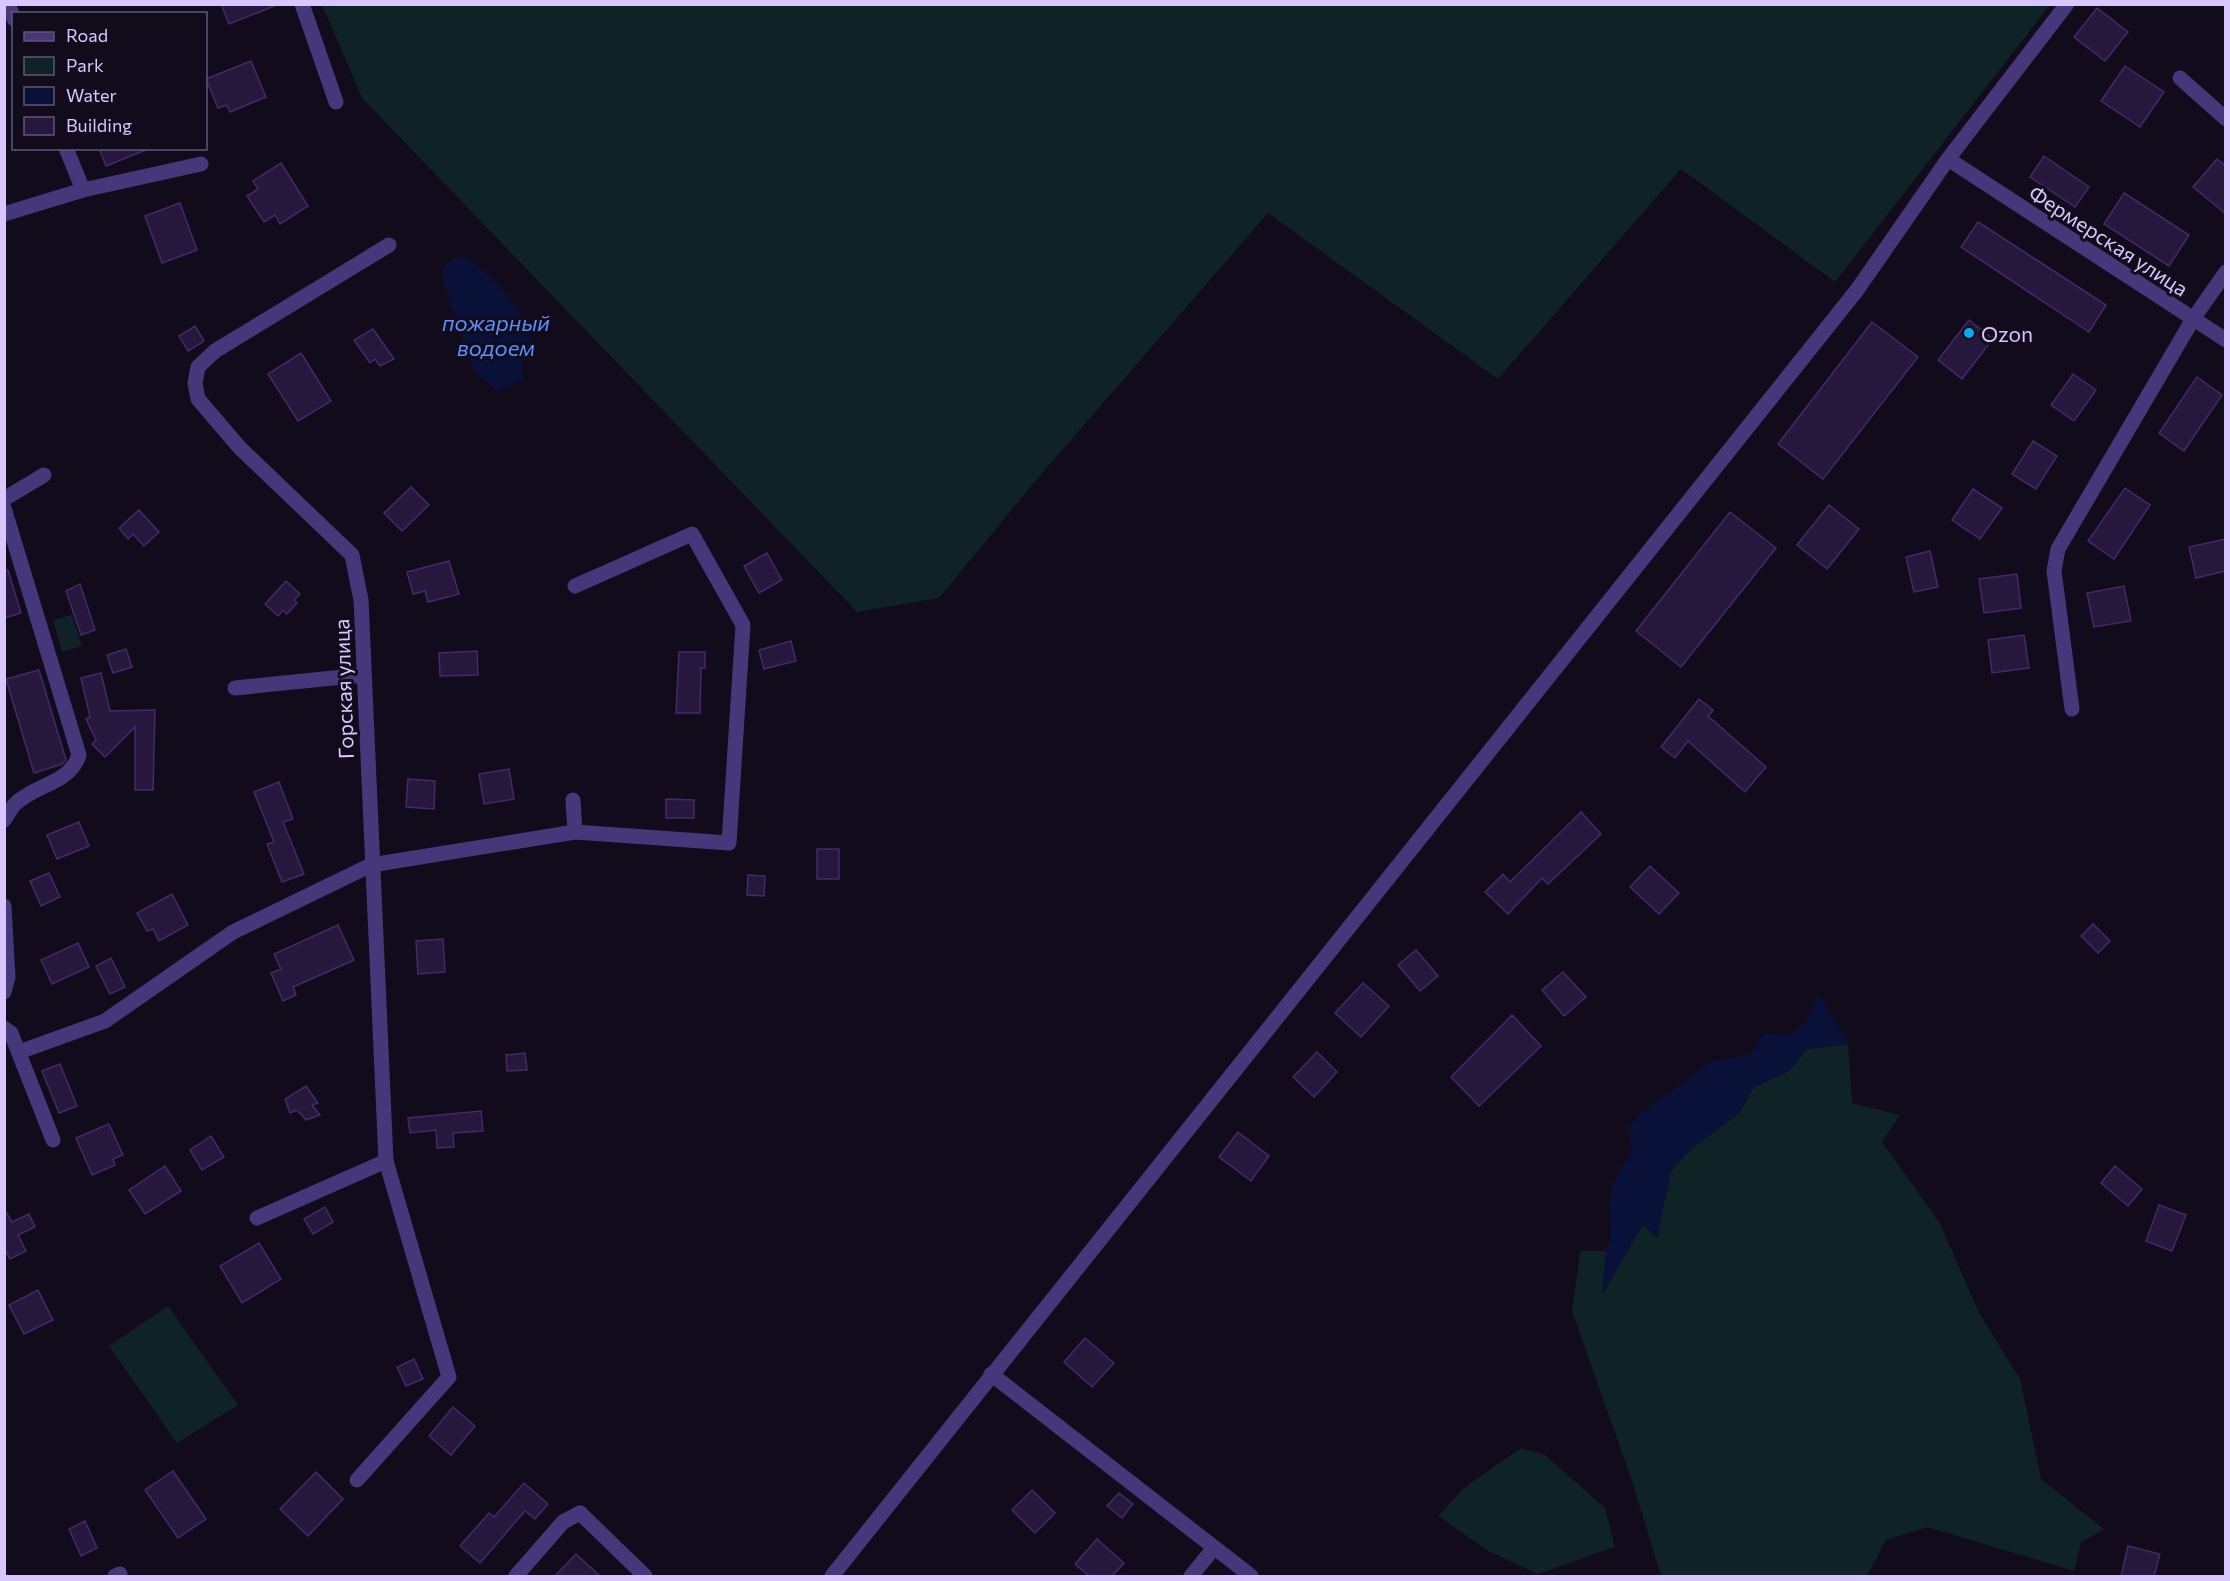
<svg xmlns="http://www.w3.org/2000/svg" width="2230" height="1581" viewBox="0 0 2230 1581" font-family="Commissioner,sans-serif">
<style>
.green{fill:#0f2226}
.water{fill:#091138}
.building{fill:#26183d;stroke:#422a69;stroke-width:1.5}
.lines{fill:none;stroke-linecap:round;stroke-linejoin:round}
.minor{stroke:#46377b;stroke-width:15}
.poi-dot{fill:#02abef;stroke:#110b1c;stroke-width:2}
.labels{text-anchor:middle;dominant-baseline:central;stroke-width:6;stroke-linejoin:round;paint-order:stroke}
.street-label{font-size:21px;fill:#d8c7fe;stroke:#110b1c}
.poi-label{font-size:21px;fill:#d8c7fe;stroke:#110b1c;text-anchor:start}
.water-label{font-size:22px;font-style:italic;fill:#5691fd;stroke:#110b1c}
</style>
<rect width="100%" height="100%" fill="#110b1c"/>
<g class="green">
<path d="M322,5H2050L1835,282L1681,169L1498,379L1268,213L1032,485L939,598L857,612L362,98Z"/>
<path d="M72,615L82,646L62,652L53,620Z"/>
<path d="M1848,1044L1852,1103L1900,1115L1882,1142L1940,1223L1979,1313L2020,1379L2041,1479L2104,1529L2081,1543L2074,1571L1927,1527L1886,1540L1867,1576H1661L1633,1484L1572,1311L1580,1251H1606L1603,1293L1643,1224L1657,1237L1671,1171L1690,1150L1739,1113L1754,1087L1789,1071L1807,1049Z"/>
<path d="M168,1306L238,1405L177,1443L109,1346Z"/>
<path d="M1521,1448L1545,1455L1605,1508L1615,1547L1538,1574L1490,1552L1438,1516L1464,1488Z"/>
</g>
<g class="water">
<path d="M463,256C493,275 519,304 532,338L521,356L523,379L498,392L474,370L441,274L447,262Z"/>
<path d="M1819,994L1848,1044L1807,1049L1789,1071L1754,1087L1739,1113L1690,1150L1671,1171L1657,1238L1643,1225L1602,1294L1606,1251L1611,1236L1609,1198L1616,1176L1632,1151L1628,1128L1643,1111L1711,1062L1753,1053L1763,1033L1791,1035L1806,1020Z"/>
</g>
<g class="building">
<path d="M221,4H277V5L229,24Z"/>
<path d="M2097,8L2128,32L2105,61L2074,37Z"/>
<path d="M251,61L266,97L230,112L227,105L218,108L206,79Z"/>
<path d="M2125,66L2164,92L2140,127L2101,101Z"/>
<path d="M99,148H148V149L106,166Z"/>
<path d="M2044,156L2089,187L2075,207L2030,177Z"/>
<path d="M2217,159L2226,166V214L2193,187Z"/>
<path d="M281,163L308,206L280,224L275,215L264,222L247,196L258,189L253,181Z"/>
<path d="M2124,193L2189,235L2169,266L2104,224Z"/>
<path d="M180,203L197,250L162,263L145,216Z"/>
<path d="M1978,222L2106,305L2089,332L1961,247Z"/>
<path d="M1969,320L1993,339L1962,379L1938,360Z"/>
<path d="M1872,322L1918,357L1823,479L1778,444Z"/>
<path d="M195,326L204,341L188,351L179,336Z"/>
<path d="M373,329L394,359L380,366L375,359L370,363L354,340Z"/>
<path d="M301,353L331,401L298,421L268,374Z"/>
<path d="M2073,374L2096,390L2074,421L2051,405Z"/>
<path d="M2197,377L2222,395L2184,451L2159,433Z"/>
<path d="M2033,441L2057,456L2036,489L2012,474Z"/>
<path d="M411,487L429,505L402,531L384,513Z"/>
<path d="M2125,488L2150,505L2114,559L2088,541Z"/>
<path d="M1973,489L2002,508L1980,539L1952,520Z"/>
<path d="M1829,505L1859,529L1827,569L1797,545Z"/>
<path d="M139,510L159,532L144,546L133,534L128,539L119,528Z"/>
<path d="M1730,512L1776,548L1681,667L1636,631Z"/>
<path d="M2226,539V571L2196,578L2189,547Z"/>
<path d="M1930,551L1938,587L1914,592L1906,557Z"/>
<path d="M767,553L782,580L759,593L744,566Z"/>
<path d="M449,561L459,594L428,602L425,591L413,594L407,572Z"/>
<path d="M4,570H8L21,613L4,618Z"/>
<path d="M2017,574L2021,608L1984,613L1979,579Z"/>
<path d="M286,581L300,594L294,600L297,603L287,614L283,610L278,616L265,604Z"/>
<path d="M80,584L95,630L81,635L66,591Z"/>
<path d="M2124,586L2131,621L2094,627L2087,593Z"/>
<path d="M2024,635L2029,668L1992,673L1988,640Z"/>
<path d="M791,641L796,661L764,669L759,650Z"/>
<path d="M126,649L132,667L113,673L107,655Z"/>
<path d="M477,651L478,675L440,676L439,653Z"/>
<path d="M679,652H705V668H701L700,713H676Z"/>
<path d="M39,670L66,760L62,764L34,773L6,679Z"/>
<path d="M101,673L110,711L155,710L153,790H135V727L105,757L92,744L96,740L86,719L90,717L81,678Z"/>
<path d="M1699,699L1713,710L1708,716L1766,767L1745,792L1688,741L1675,758L1661,747Z"/>
<path d="M509,769L514,799L484,804L479,774Z"/>
<path d="M408,779L435,781L434,809L406,807Z"/>
<path d="M279,782L293,819L283,822L304,874L282,882L267,844L274,842L254,792Z"/>
<path d="M666,799L694,800V818H666Z"/>
<path d="M1581,812L1601,834L1548,884L1542,878L1508,914L1485,892L1503,874L1510,882Z"/>
<path d="M79,822L89,846L57,859L47,835Z"/>
<rect x="817" y="849" width="22" height="30"/>
<path d="M1650,866L1679,893L1659,914L1630,887Z"/>
<path d="M49,873L60,897L41,906L30,881Z"/>
<path d="M748,875L765,876L764,896L747,895Z"/>
<path d="M172,894L188,925L159,941L153,929L147,931L137,913Z"/>
<path d="M2093,924L2110,941L2098,953L2081,936Z"/>
<path d="M338,925L354,960L293,987L296,995L283,1001L271,973L281,969L274,954Z"/>
<path d="M443,939L445,972L418,974L416,941Z"/>
<path d="M78,943L89,967L52,984L41,960Z"/>
<path d="M1416,950L1438,976L1420,991L1398,965Z"/>
<path d="M111,958L125,987L110,994L96,966Z"/>
<path d="M1563,972L1586,997L1564,1016L1542,990Z"/>
<path d="M1363,983L1389,1006L1361,1037L1335,1013Z"/>
<path d="M1512,1015L1541,1046L1479,1106L1451,1077Z"/>
<path d="M1317,1052L1337,1072L1314,1097L1293,1077Z"/>
<path d="M525,1053L527,1070L507,1071L506,1055Z"/>
<path d="M60,1064L77,1106L59,1113L42,1071Z"/>
<path d="M306,1086L318,1103L312,1105L320,1115L306,1120L297,1110L290,1113L285,1099Z"/>
<path d="M481,1111L483,1131L453,1133L454,1147L437,1148L436,1130L410,1133L408,1118Z"/>
<path d="M109,1124L123,1155L113,1159L115,1165L92,1175L76,1138Z"/>
<path d="M1238,1132L1269,1156L1251,1181L1219,1157Z"/>
<path d="M211,1136L224,1157L202,1170L190,1150Z"/>
<path d="M165,1166L181,1191L145,1214L129,1190Z"/>
<path d="M2115,1166L2142,1189L2128,1206L2101,1183Z"/>
<path d="M2159,1205L2186,1215L2172,1251L2146,1241Z"/>
<path d="M325,1207L333,1222L313,1234L304,1219Z"/>
<path d="M4,1208L12,1222L29,1214L35,1227L18,1235L26,1251L10,1259L4,1248Z"/>
<path d="M259,1243L281,1279L242,1303L220,1266Z"/>
<path d="M38,1290L53,1320L24,1334L9,1305Z"/>
<path d="M1085,1338L1114,1363L1092,1387L1064,1362Z"/>
<path d="M414,1359L423,1379L406,1386L397,1367Z"/>
<path d="M453,1407L475,1426L451,1455L429,1436Z"/>
<path d="M173,1471L206,1519L178,1538L145,1490Z"/>
<path d="M316,1472L343,1499L308,1536L280,1509Z"/>
<path d="M524,1483L548,1504L535,1519L525,1511L480,1563L460,1546L489,1513L494,1517Z"/>
<path d="M1032,1490L1055,1513L1035,1533L1012,1510Z"/>
<path d="M1119,1493L1133,1504L1122,1518L1107,1506Z"/>
<path d="M85,1521L97,1548L81,1556L69,1529Z"/>
<path d="M1097,1539L1124,1563L1112,1576H1089L1075,1564Z"/>
<path d="M2128,1546L2160,1554L2154,1576H2121Z"/>
<path d="M576,1554L600,1576H555Z"/>
</g>
<g class="lines">
<g class="minor">
<path d="M8,4L14,19"/>
<path d="M302,4L336,102"/>
<path d="M2180,78L2226,119"/>
<path d="M66,148L83,190"/>
<path d="M1948,159L2226,340"/>
<path d="M4,214L83,190L201,164"/>
<path d="M4,499L44,475"/>
<path d="M4,508L79,755C70,784 35,784 15,804C11,808 8,815 4,820"/>
<path d="M235,688L363,675"/>
<path d="M2072,709L2054,571L2058,549L2193,319L2226,272"/>
<path d="M573,800L575,832"/>
<path d="M4,906L8,977L4,992"/>
<path d="M4,1028L11,1033L53,1140"/>
<path d="M19,1052L105,1021L233,932L371,865L575,832L729,843L743,625L692,534L575,586"/>
<path d="M257,1218L386,1161L361,600L352,555L240,448L198,399L195,383L198,367L215,351L389,245"/>
<path d="M991,1374L1251,1576"/>
<path d="M357,1480L449,1377L386,1161"/>
<path d="M115,1576L120,1574"/>
<path d="M516,1576L563,1522L580,1513L645,1576"/>
<path d="M832,1576L1857,290L1948,159L2067,4"/>
<path d="M1191,1576L1214,1548"/>
</g>
</g>
<circle class="poi-dot" cx="1969" cy="333" r="6"/>
<g class="labels">
<g class="street-label">
<text transform="translate(2109 240) rotate(33)">Фермерская улица</text>
<text transform="translate(343 689) rotate(-92)">Горская улица</text>
</g>
<g class="poi-label">
<text x="1981" y="333">Ozon</text>
</g>
<g class="water-label">
<text x="496" y="322">пожарный<tspan x="496" dy="25">водоем</tspan></text>
</g>
</g>
<rect width="2230" height="1581" fill="none" stroke="#d8c7fe" stroke-width="12"/>
<rect x="12" y="12" width="195" height="138" fill="#110b1c" stroke="#615676" stroke-width="1.5"/>
<rect x="24" y="32" width="30" height="9" fill="#46377b" stroke="#615676" stroke-width="1.5"/>
<text x="66" y="42" font-size="18" fill="#d8c7fe">Road</text>
<rect x="24" y="57" width="30" height="18" fill="#0f2226" stroke="#615676" stroke-width="1.5"/>
<text x="66" y="72" font-size="18" fill="#d8c7fe">Park</text>
<rect x="24" y="87" width="30" height="18" fill="#091138" stroke="#615676" stroke-width="1.5"/>
<text x="66" y="102" font-size="18" fill="#d8c7fe">Water</text>
<rect x="24" y="117" width="30" height="18" fill="#26183d" stroke="#615676" stroke-width="1.5"/>
<text x="66" y="132" font-size="18" fill="#d8c7fe">Building</text>
</svg>
